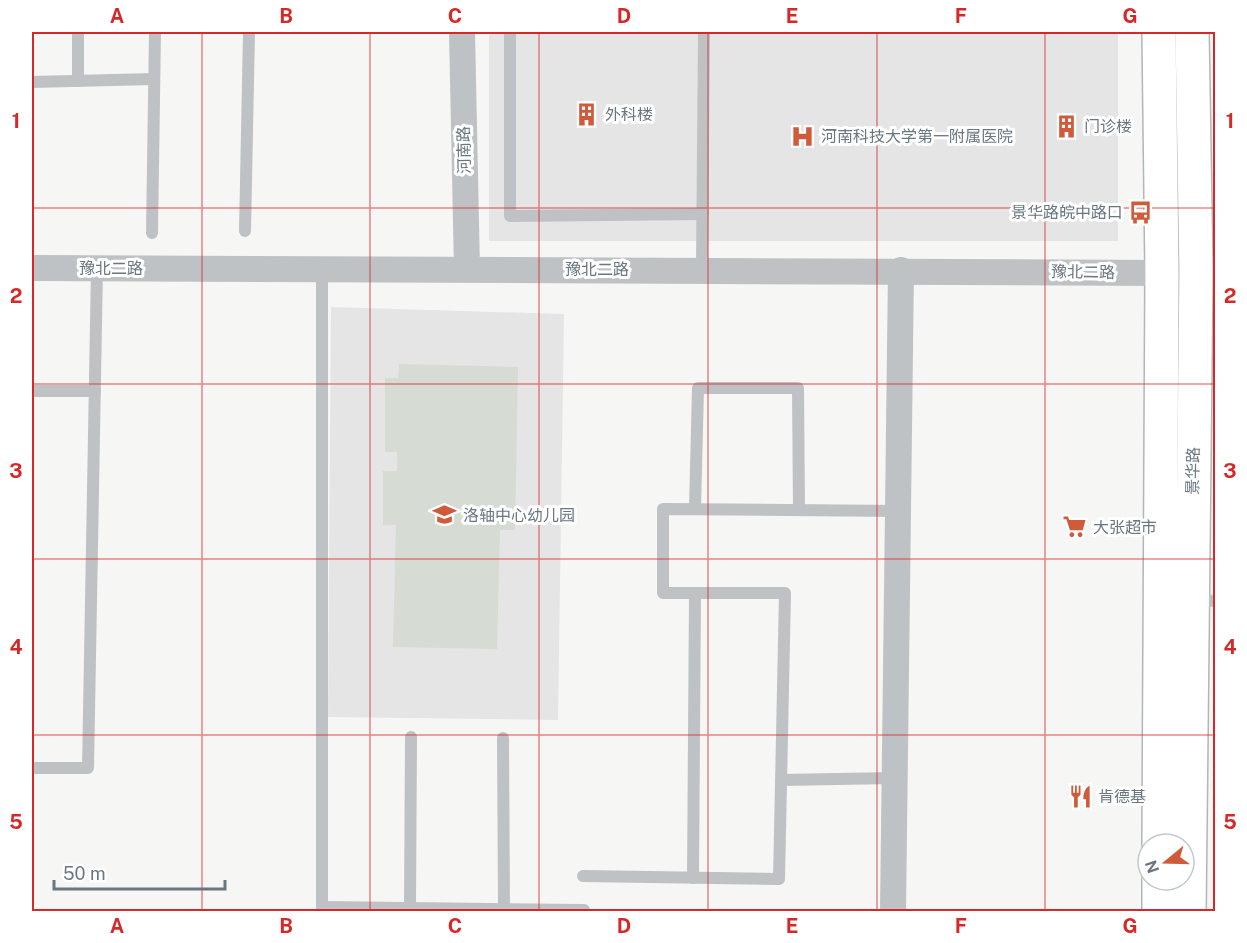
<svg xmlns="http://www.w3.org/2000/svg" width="1247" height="943" viewBox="0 0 1247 943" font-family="'Public Sans','Noto Sans SC',sans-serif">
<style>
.built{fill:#e4e5e4}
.green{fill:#d6dbd3}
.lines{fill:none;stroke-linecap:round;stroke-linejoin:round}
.secondary-casing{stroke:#b1b6b9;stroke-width:36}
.service{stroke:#bec2c5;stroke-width:12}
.minor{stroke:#bec2c5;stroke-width:26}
.secondary{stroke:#fff;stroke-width:33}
.grid{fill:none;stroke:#d62828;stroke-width:1.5;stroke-opacity:0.55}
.labels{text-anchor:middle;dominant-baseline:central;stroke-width:6;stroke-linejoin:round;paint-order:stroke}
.poi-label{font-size:16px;fill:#697781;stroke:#fff;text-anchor:start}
.street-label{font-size:16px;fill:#697781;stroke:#fff}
.neatline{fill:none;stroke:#d62828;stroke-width:2}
.grid-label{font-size:20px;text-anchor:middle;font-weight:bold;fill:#d62828}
</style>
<rect width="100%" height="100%" fill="#f6f6f4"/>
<g class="built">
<rect x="489" y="32" width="629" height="209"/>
<path d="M331,307L564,314L558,720L328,717Z"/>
</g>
<path class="green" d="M399,364L518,367L515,530H500L497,649L393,647L396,525H383V471H397V452H385V378H398Z"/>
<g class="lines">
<defs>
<g id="secondary">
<path d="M1159,32L1162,273L1159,844"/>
<path d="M1159,912V880"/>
<path d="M1189,912L1196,271L1192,32"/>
</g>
</defs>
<use href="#secondary" class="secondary-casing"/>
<g class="service">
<path d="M510,32V216L703,214"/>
<path d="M78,81V32"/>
<path d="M32,82L154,79"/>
<path d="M245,231L249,32"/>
<path d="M152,233L155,32"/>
<path d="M322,269V912"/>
<path d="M702,270L704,32"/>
<path d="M32,391H95"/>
<path d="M695,509L698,388H798L799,510"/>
<path d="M1193,600L1216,601"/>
<path d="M503,738L504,907"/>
<path d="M32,768H88L97,268"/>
<path d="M781,780L894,778"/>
<path d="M583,876L779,879L785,593H663V509L898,511"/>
<path d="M693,878L695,593"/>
<path d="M322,907L584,910"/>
<path d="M410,907L411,737"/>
</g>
<g class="minor">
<path d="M462,32L467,269"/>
<path d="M32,268L1162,273"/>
<path d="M893,912L901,270"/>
</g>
<use href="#secondary" class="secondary"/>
</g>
<path class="grid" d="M202,32V912M370,32V912M539,32V912M708,32V912M877,32V912M1045,32V912M32,208H1216M32,384H1216M32,559H1216M32,735H1216"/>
<defs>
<symbol id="building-bare" viewBox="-9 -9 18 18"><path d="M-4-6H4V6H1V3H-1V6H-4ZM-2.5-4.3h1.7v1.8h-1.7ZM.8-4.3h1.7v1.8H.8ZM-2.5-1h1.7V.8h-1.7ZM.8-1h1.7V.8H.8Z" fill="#cf5b3b" stroke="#fff" stroke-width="2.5" paint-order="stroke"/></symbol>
<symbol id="hospital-bare" viewBox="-9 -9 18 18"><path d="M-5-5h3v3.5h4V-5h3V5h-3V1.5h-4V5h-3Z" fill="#cf5b3b" stroke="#fff" stroke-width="2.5" paint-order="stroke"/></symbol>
<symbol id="bus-bare" viewBox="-9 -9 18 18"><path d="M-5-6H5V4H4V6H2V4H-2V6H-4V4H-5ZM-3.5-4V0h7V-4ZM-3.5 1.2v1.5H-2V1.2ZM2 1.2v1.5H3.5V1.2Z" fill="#cf5b3b" stroke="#fff" stroke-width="2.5" paint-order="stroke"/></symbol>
<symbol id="school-bare" viewBox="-9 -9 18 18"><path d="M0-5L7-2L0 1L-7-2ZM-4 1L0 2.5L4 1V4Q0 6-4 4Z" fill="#cf5b3b" stroke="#fff" stroke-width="2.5" paint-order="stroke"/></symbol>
<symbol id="supermarket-bare" viewBox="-9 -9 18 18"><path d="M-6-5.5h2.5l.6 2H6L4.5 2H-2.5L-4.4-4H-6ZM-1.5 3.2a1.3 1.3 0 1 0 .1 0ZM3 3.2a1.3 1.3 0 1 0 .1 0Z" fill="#cf5b3b" stroke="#fff" stroke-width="2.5" paint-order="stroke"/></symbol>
<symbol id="restaurant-bare" viewBox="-9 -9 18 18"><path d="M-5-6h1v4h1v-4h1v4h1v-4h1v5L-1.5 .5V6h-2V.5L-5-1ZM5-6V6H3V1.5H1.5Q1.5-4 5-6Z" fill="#cf5b3b" stroke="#fff" stroke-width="2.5" paint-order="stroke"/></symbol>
</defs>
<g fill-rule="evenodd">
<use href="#building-bare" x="570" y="98" width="33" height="33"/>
<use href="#building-bare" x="1050" y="110" width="33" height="33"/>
<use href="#hospital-bare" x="786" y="120" width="33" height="33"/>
<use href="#bus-bare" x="1124" y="196" width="33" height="33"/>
<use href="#school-bare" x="428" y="498" width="33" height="33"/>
<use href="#supermarket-bare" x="1058" y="510" width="33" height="33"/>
<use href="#restaurant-bare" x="1064" y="780" width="33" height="33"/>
</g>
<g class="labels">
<g class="poi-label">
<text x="605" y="114">外科楼</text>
<text x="1084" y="126">门诊楼</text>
<text x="821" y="136">河南科技大学第一附属医院</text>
<text x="1123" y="212" text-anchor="end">景华路皖中路口</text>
<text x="463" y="515">洛轴中心幼儿园</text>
<text x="1093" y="527">大张超市</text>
<text x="1098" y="796">肯德基</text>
</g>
<g class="street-label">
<text transform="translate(464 150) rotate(-91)">河南路</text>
<text x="111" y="268">豫北二路</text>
<text x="597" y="269">豫北二路</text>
<text transform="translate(1083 272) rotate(1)">豫北二路</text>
<text transform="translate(1193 471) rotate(-89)">景华路</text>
</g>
</g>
<rect width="1247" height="943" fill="none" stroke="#ffffff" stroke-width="66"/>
<g transform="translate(1166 862) rotate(251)"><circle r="28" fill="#ffffff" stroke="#c3c9cd" stroke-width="1.5"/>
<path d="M0-4.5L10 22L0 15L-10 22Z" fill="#cf5b3b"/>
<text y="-9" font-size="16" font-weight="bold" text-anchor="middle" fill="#697781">N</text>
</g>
<path d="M54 880v9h171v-9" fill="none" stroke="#697781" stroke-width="3"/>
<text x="63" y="880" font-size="18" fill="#697781" stroke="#ffffff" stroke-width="4.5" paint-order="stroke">50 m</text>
<rect x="33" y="33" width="1181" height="877" class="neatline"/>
<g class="grid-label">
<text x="117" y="23">A</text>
<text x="286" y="23">B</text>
<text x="455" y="23">C</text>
<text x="624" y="23">D</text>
<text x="792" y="23">E</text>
<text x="961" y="23">F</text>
<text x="1130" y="23">G</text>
<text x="16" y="128">1</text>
<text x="1230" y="128">1</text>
<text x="16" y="303">2</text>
<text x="1230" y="303">2</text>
<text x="16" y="478">3</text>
<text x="1230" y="478">3</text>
<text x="16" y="654">4</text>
<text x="1230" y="654">4</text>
<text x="16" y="829">5</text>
<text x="1230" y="829">5</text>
<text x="117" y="933">A</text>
<text x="286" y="933">B</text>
<text x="455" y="933">C</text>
<text x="624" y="933">D</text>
<text x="792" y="933">E</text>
<text x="961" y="933">F</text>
<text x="1130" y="933">G</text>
</g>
</svg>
